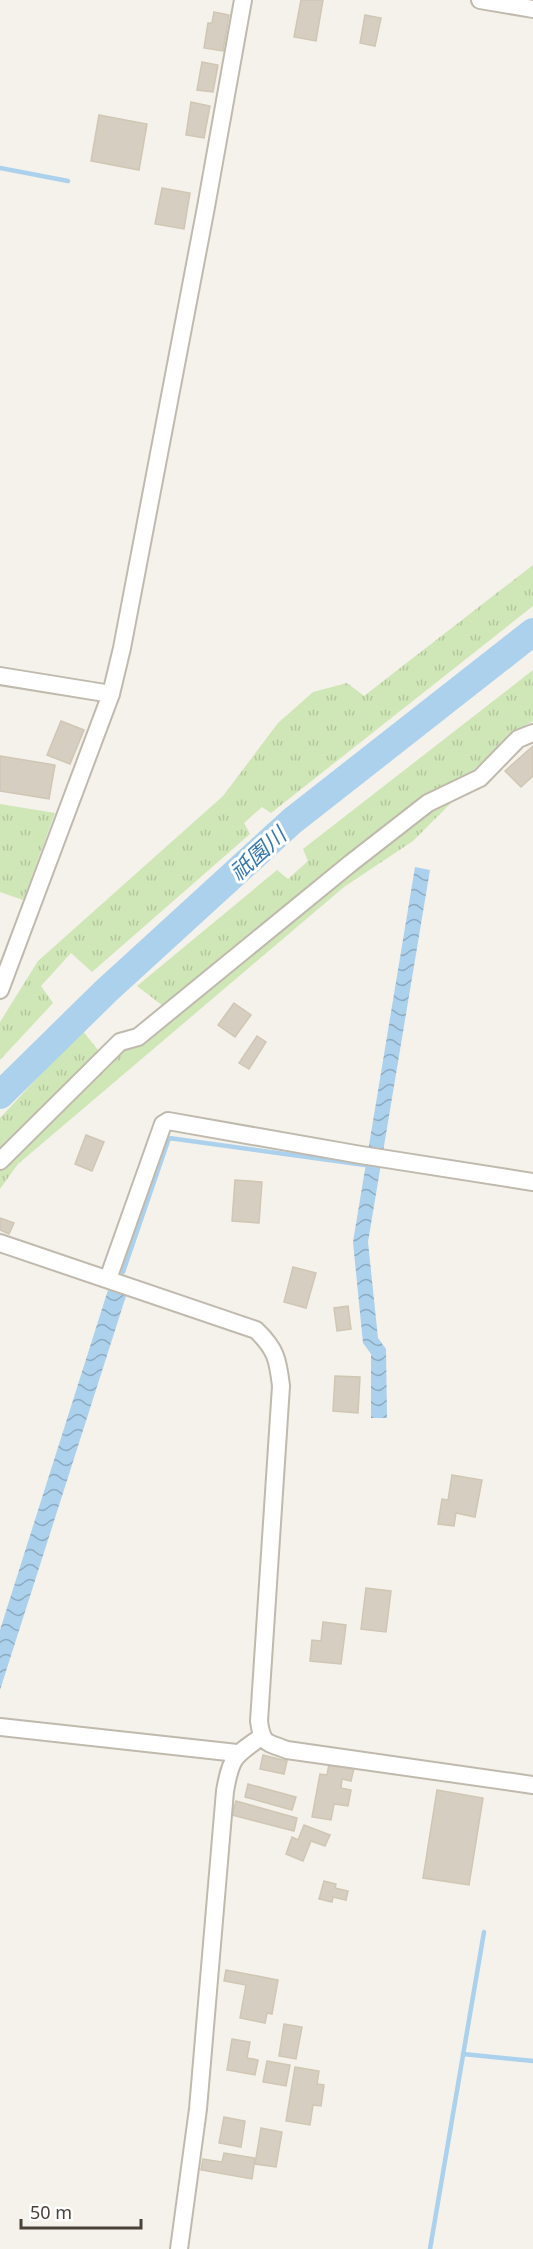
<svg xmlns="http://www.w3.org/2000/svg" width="533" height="2249" viewBox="0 0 533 2249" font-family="'Noto Sans','Noto Sans JP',sans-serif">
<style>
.grass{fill:url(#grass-tufts)}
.water{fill:url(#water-waves)}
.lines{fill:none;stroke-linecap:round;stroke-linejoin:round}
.stream{stroke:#abd1ed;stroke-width:4.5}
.river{stroke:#abd1ed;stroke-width:28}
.building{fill:#d6cec0;stroke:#d0c6b4;stroke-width:1.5}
.minor-casing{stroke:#c0b9ad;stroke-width:20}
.minor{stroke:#fff;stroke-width:16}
.labels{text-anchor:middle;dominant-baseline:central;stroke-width:6;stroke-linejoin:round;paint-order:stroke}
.water-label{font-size:22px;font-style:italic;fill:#367ab0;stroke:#fff}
</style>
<defs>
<pattern id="grass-tufts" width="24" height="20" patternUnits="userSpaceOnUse" patternTransform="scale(1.5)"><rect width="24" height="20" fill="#cfe6b6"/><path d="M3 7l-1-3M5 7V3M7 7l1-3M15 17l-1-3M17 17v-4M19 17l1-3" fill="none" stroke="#b3c69d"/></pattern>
<pattern id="water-waves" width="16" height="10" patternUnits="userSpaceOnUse" patternTransform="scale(1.5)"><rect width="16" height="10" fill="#abd1ed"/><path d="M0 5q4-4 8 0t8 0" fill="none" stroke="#8dabc1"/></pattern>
</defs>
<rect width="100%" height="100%" fill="#f4f2ea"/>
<g class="grass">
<path d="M533,565V606L271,813L262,807L244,823L250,834L92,972L71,953L41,986L53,1003L0,1060V1022L38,961L223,796L278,723L313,692L347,683L364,696Z"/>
<path d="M533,670V721L524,726L474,769L469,785L413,841L344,887L18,1164L0,1189V1118L82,1030L106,1060L175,1015L137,986L277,870L288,879L308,861L303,849Z"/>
<path d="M0,804L55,813L23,900L0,892Z"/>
</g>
<g class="water">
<path d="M415,867L430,870L368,1242L378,1338L386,1349L387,1418H371V1354L363,1343L353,1242Z"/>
<path d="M108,1290L126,1296L0,1690V1630Z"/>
</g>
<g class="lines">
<g class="stream">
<path d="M0,168L68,181"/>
<path d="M123,1272L169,1138L365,1165"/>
<path d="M463,2054L533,2061"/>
<path d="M430,2249L484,1932"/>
</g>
<path class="river" d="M0,1095L106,991L292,821L533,632"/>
</g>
<g class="building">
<path d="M301,0H323L316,41L294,37Z"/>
<path d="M214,12L229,15L223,51L204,48L208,23H212Z"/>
<path d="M365,15L381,18L375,46L360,43Z"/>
<path d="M202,62L218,65L213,92L197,90Z"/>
<path d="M191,102L210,106L204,138L186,135Z"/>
<path d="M99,115L147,124L139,170L91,161Z"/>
<path d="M162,188L190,193L184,229L155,224Z"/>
<path d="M61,721L84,730L70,764L47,755Z"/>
<path d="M533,746V776L521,787L505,771Z"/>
<path d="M0,756L55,765L49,799L0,791Z"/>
<path d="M234,1003L251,1015L235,1037L218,1025Z"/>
<path d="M257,1036L266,1042L249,1069L239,1063Z"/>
<path d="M86,1135L104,1142L92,1171L75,1164Z"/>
<path d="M235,1180L262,1182L259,1223L232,1221Z"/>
<path d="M0,1218L14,1223L9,1234L0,1230Z"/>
<path d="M293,1267L316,1273L306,1308L284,1302Z"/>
<path d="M348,1306L351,1329L337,1331L334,1308Z"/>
<path d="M335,1376L360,1377L358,1413L333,1411Z"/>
<path d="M452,1475L482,1480L475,1517L456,1513L454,1526L438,1524L442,1499L448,1500Z"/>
<path d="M366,1588L391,1591L386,1632L361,1629Z"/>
<path d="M323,1622L346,1625L341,1664L310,1661L312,1640L321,1641Z"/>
<path d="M263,1755L287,1761L284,1774L260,1769Z"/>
<path d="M329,1764L354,1768L351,1781L342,1779L341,1788L351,1790L348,1806L334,1804L331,1820L312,1817L320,1774L327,1775Z"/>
<path d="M248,1784L296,1797L292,1810L245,1797Z"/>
<path d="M437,1790L483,1798L469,1885L423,1878Z"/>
<path d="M236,1801L297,1818L294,1831L232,1815Z"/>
<path d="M304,1825L330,1835L325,1846L311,1841L303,1861L286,1854L292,1837L298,1840Z"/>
<path d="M324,1881L336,1884L335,1888L348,1891L346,1900L333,1897L332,1902L319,1899Z"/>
<path d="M226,1970L278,1980L272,2014L267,2013L265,2023L240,2018L246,1985L224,1981Z"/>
<path d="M284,2024L302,2027L296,2059L279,2056Z"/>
<path d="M232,2039L250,2042L247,2058L258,2060L255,2075L227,2070Z"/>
<path d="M267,2061L290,2065L286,2086L263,2082Z"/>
<path d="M295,2067L319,2071L317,2084L324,2085L321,2106L313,2105L310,2125L286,2121Z"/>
<path d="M224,2117L245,2121L241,2147L219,2143Z"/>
<path d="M261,2128L282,2132L276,2167L255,2164Z"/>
<path d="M224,2153L255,2158L252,2179L201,2170L203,2159L222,2162Z"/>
</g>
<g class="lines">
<defs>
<g id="minor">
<path d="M480,0L533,9"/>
<path d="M0,676L111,694"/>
<path d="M0,990L111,694L122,648L206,207L243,0"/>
<path d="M0,1161L120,1042L138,1037L351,863L428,803L480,778L518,739L533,733"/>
<path d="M0,1243L256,1330C276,1349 278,1360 281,1386L259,1721C262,1745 267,1742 287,1750L533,1785"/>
<path d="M108,1279L163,1124L168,1121L361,1155L533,1182"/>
<path d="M0,1727L237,1753"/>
<path d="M179,2249L198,2109L225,1791C231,1757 234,1756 261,1737"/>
</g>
</defs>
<use href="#minor" class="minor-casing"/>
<use href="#minor" class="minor"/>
</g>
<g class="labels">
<g class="water-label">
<text transform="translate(257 853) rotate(-42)">祇園川</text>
</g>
</g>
<path d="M21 2219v9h120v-9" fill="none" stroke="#484239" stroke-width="3"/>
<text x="30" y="2219" font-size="18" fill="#484239" stroke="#ffffff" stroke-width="4.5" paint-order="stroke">50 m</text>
</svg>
